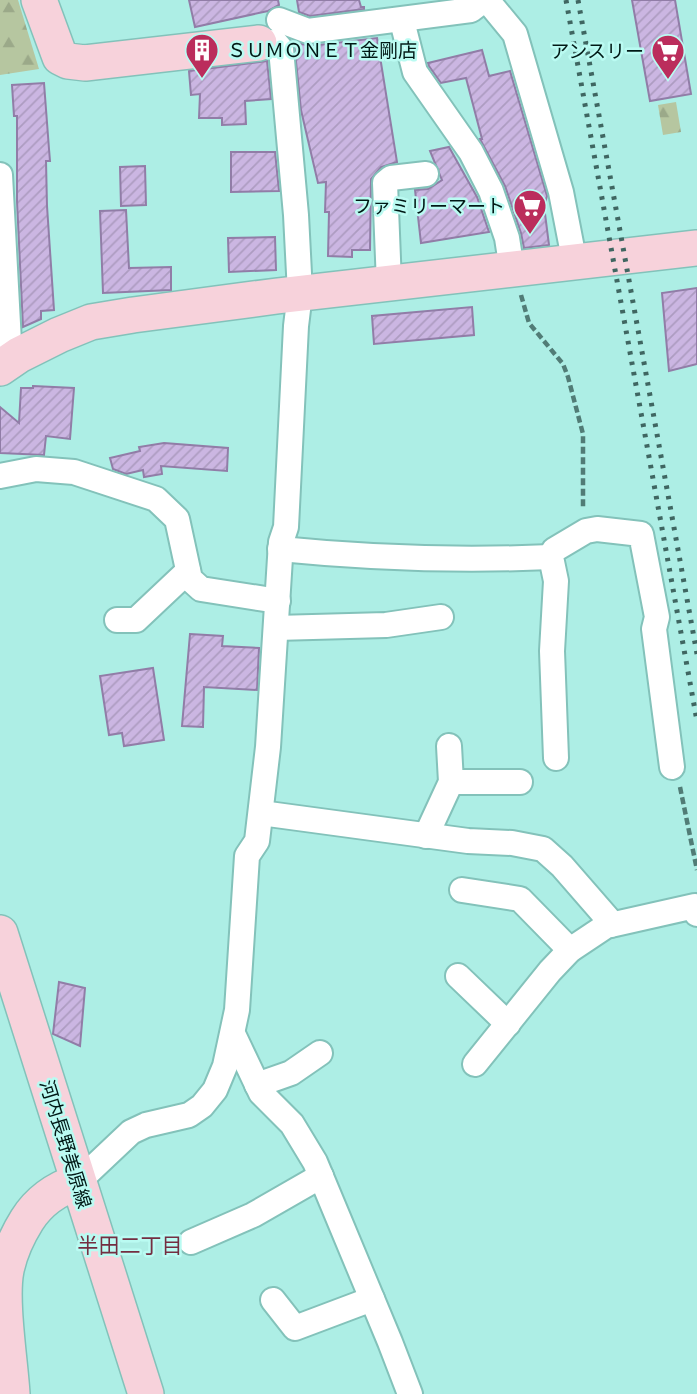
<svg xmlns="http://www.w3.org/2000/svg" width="697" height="1394" viewBox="0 0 697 1394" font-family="Ubuntu,'Noto Sans JP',sans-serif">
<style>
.forest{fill:url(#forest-firs)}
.building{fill:url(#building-hatch);stroke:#917da7;stroke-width:2}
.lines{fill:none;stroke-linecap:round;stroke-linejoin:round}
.street-casing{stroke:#83c2ba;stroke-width:28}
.secondary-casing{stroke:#83c2ba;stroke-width:38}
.path{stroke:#517c76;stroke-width:4.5;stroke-dasharray:7 3.5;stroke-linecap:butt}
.street{stroke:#fff;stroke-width:24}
.secondary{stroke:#f7d2db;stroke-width:35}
.rail{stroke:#3f6661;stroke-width:5;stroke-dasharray:3.5 7;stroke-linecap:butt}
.labels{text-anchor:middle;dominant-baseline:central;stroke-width:5;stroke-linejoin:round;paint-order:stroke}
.poi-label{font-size:19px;fill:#001815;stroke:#bafbf2;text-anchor:end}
.street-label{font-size:19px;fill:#001815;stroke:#bafbf2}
.neighbourhood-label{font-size:21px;fill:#742e41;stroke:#bafbf2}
</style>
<defs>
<pattern id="forest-firs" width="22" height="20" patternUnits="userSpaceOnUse" patternTransform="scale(1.75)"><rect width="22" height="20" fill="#b6c6a0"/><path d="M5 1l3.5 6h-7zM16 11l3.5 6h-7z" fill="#9ba989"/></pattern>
<pattern id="building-hatch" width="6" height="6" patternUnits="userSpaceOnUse" patternTransform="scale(1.75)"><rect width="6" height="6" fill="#cbb6e2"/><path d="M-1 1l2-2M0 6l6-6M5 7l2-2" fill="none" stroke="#ad9cc1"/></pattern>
</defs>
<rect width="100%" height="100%" fill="#adeee5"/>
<g class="forest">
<path d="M0,0H18L39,69L0,75Z"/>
<path d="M676,102L681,132L663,135L658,105Z"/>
</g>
<g class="building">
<path d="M189,0H278L279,5L268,11L195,27Z"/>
<path d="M297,0H359L361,7H364V9L310,16L299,12Z"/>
<path d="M632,0H675L691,94L650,101Z"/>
<path d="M377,38L397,162L381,167L371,179L370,250H352V257L328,256L329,212H325L326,182L318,183L307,136L301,110L294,42L310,46Z"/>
<path d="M482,50L489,76L510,71L547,196L544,206L549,245L524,248L521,233L505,186L480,139H482L466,78L441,83L429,66L428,63Z"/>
<path d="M267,61L271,99L245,101L246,124L222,125V118H199L200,94L191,95L189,71Z"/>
<path d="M44,83L49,149L50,161H46L47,206L54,310L41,311V319L23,327L17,201V116H14L12,85Z"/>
<path d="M449,147L477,197L489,232L421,243L415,190L428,189L442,180L430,151Z"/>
<path d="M231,152H275L279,191L231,192Z"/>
<path d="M145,166L146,205L121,206L120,167Z"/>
<path d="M126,210L129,268L171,267V290L103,293L100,211Z"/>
<path d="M275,237L276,270L229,272L228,238Z"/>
<path d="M697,288V364L669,371L662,293Z"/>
<path d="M472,307L474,335L374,344L372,316Z"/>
<path d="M33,386L74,388L70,439L46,436L44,455L0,453V407L19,423L21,388H33Z"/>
<path d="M164,443L228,448L227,471L161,466L162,474L144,477L143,470L126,474L113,469L110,458L140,451L139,447Z"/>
<path d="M190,634L223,636L222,646L259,648L257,690L204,687L203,727L182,726Z"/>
<path d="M153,668L164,740L124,746L122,733L109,735L100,676Z"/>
<path d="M59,982L85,988L80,1046L53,1034Z"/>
</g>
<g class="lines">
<defs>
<g id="street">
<path d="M487,0L515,34L561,192L575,264"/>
<path d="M279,20L308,31L471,10L484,0"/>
<path d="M402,21L415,72L471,152L491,191L507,238L512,270"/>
<path d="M0,175L10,361"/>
<path d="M389,284L385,183L391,178L426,174"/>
<path d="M0,476L36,469L74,472L156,499L177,519L190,579L201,589L278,601"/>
<path d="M280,549C370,558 461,561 551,557"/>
<path d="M117,620H136L188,571"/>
<path d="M276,628L386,625L441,617"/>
<path d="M556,758L552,651L556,581L551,557L554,550L586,531L597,529L641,534L657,617L654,629L672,767"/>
<path d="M451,782H520"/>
<path d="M261,813L468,841L512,843L543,849L562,866L609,920L610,925"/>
<path d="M426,836L451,782L449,746"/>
<path d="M462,890L520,899L570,950"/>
<path d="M458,976L508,1024"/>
<path d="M233,1034L261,1093L292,1124L315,1162L390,1342L410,1394"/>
<path d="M475,1064L550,971L570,950L606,926L695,906L697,914"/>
<path d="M257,1085L291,1073L320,1053"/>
<path d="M78,1182L131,1132L146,1125L189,1115L202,1106L215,1090L225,1066L237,1010L247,856L257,841L268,747L281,542L286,527L296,326L300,293L296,215L281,49L275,42L259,43"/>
<path d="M191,1242L253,1215L321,1176"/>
<path d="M273,1300L295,1328L372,1299"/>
</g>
<g id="secondary">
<path d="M39,0L60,57L68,61L85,63L259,43"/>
<path d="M0,368L19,355L59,335L91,322L133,315L277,296L697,248"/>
<path d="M0,933L146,1394"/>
<path d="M12,1394C10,1361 0,1300 6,1270C10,1251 17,1236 27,1220C39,1201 56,1189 78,1182"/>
</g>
</defs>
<use href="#street" class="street-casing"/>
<use href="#secondary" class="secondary-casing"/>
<g class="path">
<path d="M521,295L529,323L563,364L568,377L583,434V507"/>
<path d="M680,787L697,870"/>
</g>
<use href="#street" class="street"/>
<use href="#secondary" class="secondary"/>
<g class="rail">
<path d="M566,0L697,721"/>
<path d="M578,0L697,654"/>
</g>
</g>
<defs>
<symbol id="building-pin" viewBox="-11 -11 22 30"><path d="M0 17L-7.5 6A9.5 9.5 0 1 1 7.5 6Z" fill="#bb2d5c" stroke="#bafbf2"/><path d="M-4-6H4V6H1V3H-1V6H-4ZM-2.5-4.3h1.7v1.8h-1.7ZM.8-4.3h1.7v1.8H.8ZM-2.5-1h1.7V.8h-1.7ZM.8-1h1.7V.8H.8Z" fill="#fff"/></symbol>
<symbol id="supermarket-pin" viewBox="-11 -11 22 30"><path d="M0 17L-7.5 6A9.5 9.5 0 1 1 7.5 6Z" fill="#bb2d5c" stroke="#bafbf2"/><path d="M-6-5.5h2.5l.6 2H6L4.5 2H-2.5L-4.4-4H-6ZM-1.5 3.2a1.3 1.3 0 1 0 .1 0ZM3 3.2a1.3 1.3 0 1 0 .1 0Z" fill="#fff"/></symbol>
</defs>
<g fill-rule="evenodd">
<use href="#building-pin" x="183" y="31" width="38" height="52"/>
<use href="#supermarket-pin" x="649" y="32" width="38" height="52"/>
<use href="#supermarket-pin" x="511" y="187" width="38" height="52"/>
</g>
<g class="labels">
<g class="poi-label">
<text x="227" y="50" text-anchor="start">ＳＵＭＯＮＥＴ金剛店</text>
<text x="644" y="51">アンスリー</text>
<text x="505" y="206">ファミリーマート</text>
</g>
<g class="street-label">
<text transform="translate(66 1144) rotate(73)">河内長野美原線</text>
</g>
<g class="neighbourhood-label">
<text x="130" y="1245">半田二丁目</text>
</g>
</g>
</svg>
